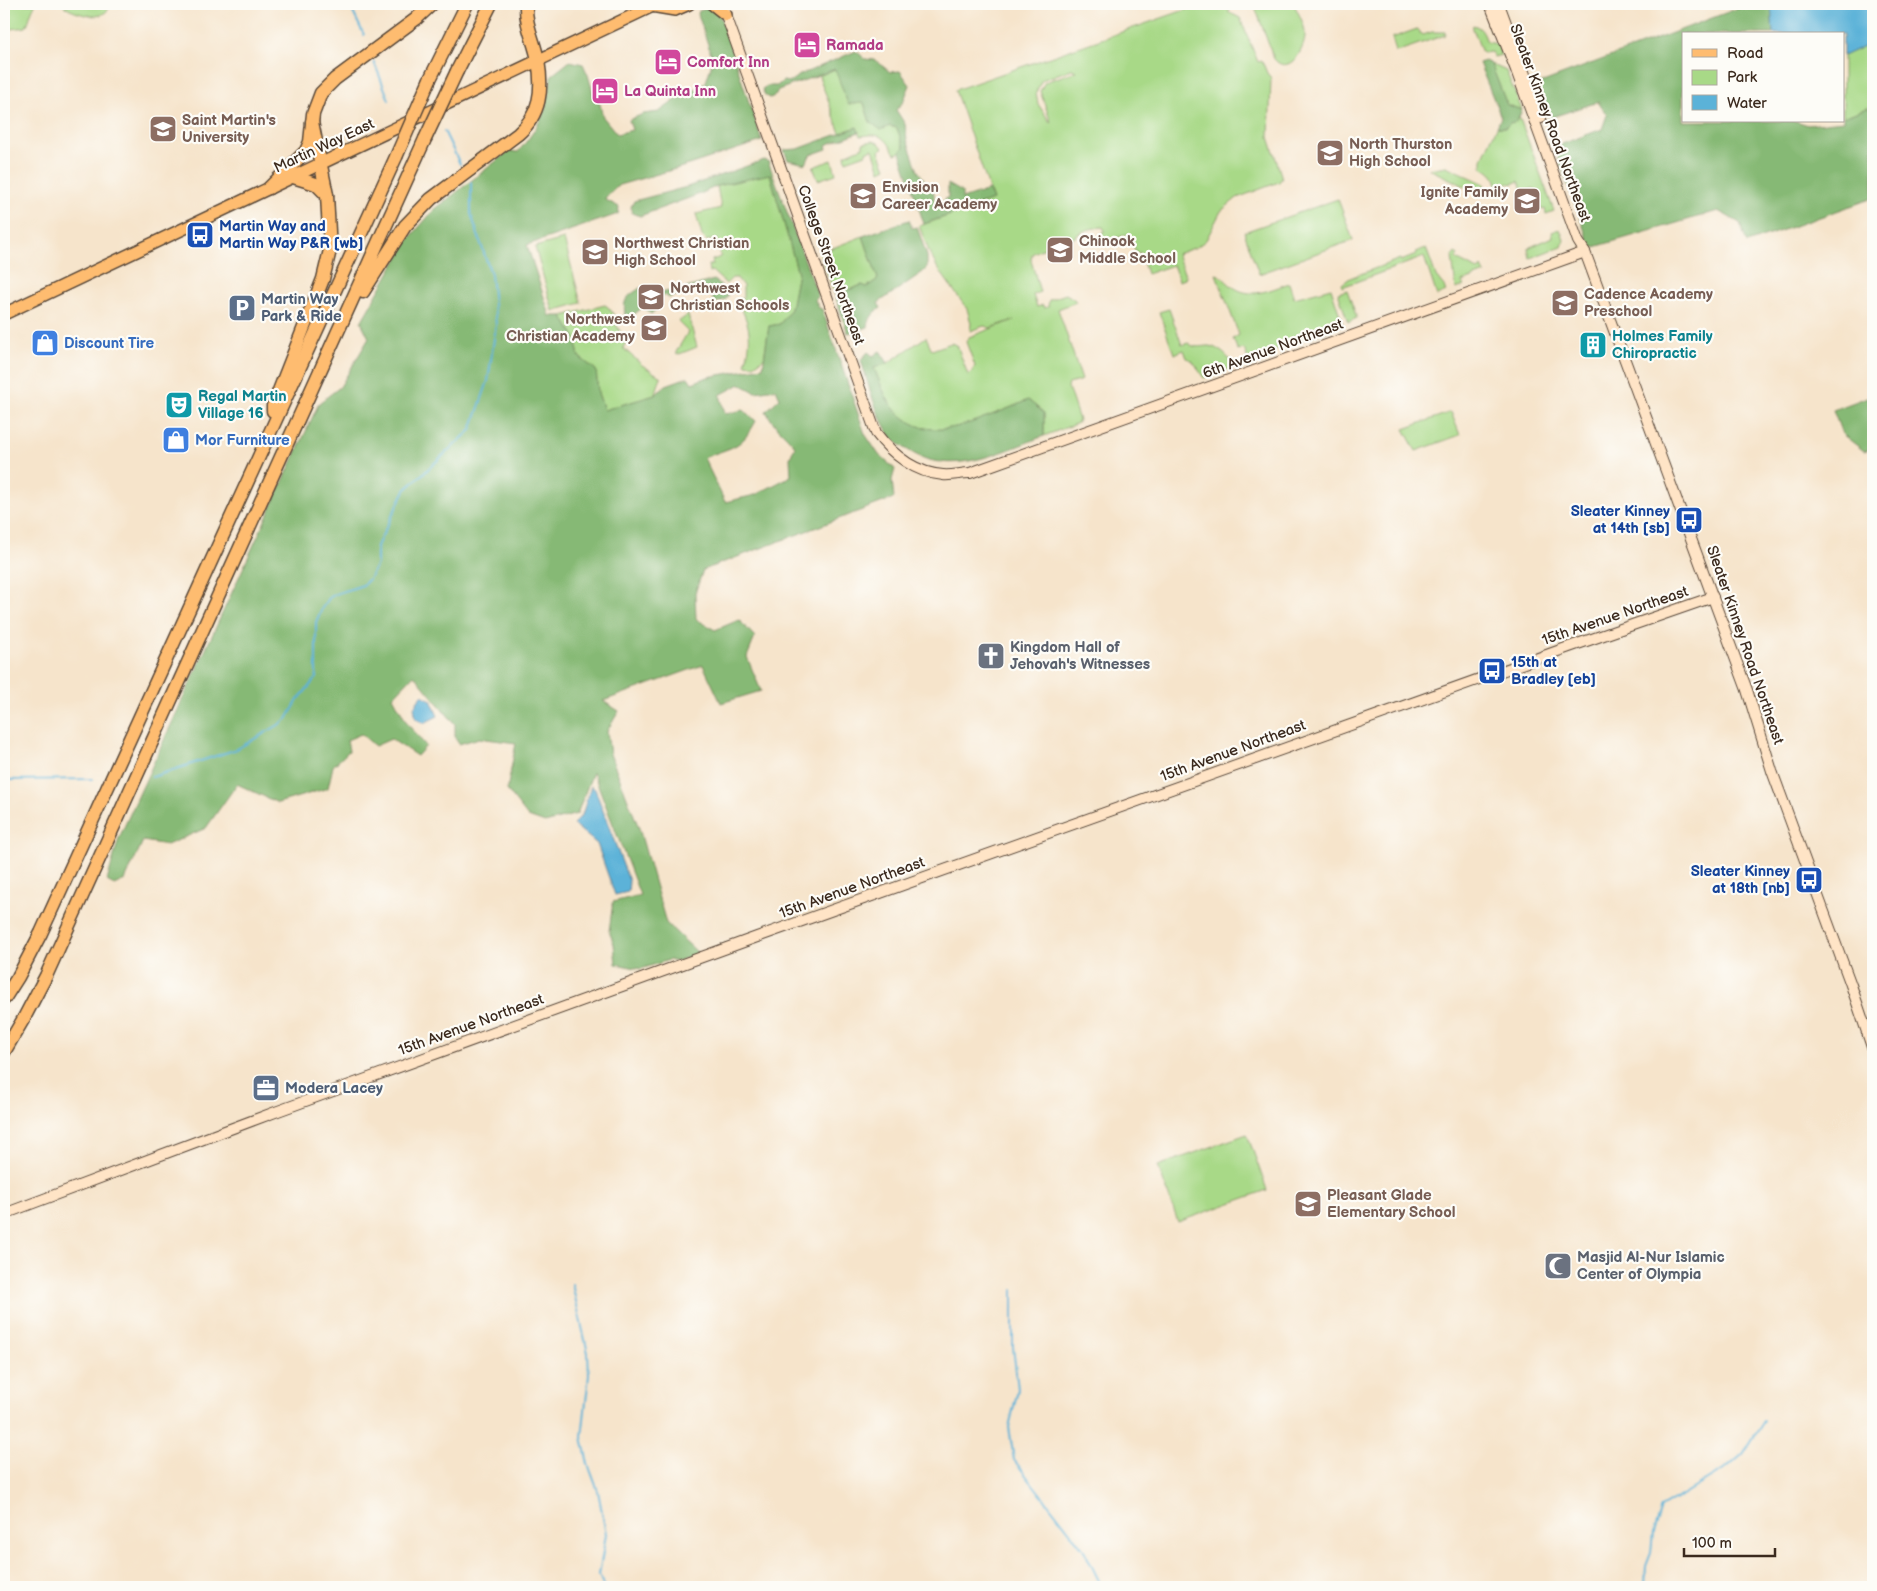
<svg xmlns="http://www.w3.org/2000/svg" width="1877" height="1591" viewBox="0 0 1877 1591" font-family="'Balsamiq Sans',sans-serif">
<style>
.green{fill:#a8d987;stroke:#728252;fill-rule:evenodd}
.forest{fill:#86b974;stroke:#607249;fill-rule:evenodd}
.water{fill:#5bb2d8;stroke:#4b6e7b}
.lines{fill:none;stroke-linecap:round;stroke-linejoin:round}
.stream{stroke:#5bb2d8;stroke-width:2}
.secondary-casing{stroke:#574638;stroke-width:12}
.primary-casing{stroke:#574638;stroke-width:14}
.highway-casing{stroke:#574638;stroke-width:15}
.secondary{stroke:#ffe4c6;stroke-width:10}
.primary{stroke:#febc70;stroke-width:11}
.highway{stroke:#febc70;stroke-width:12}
.highway-bridge-casing{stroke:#574638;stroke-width:15;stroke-linecap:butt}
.highway-bridge{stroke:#febc70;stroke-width:12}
.labels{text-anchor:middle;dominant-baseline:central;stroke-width:4.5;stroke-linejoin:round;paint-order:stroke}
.hotel-label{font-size:15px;font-weight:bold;fill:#b23c85;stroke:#fdfcf7;text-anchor:start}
.education-label{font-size:15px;font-weight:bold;fill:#785e54;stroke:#fdfcf7;text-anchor:start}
.street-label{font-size:15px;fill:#3b2a1e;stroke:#fdfcf7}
.transit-label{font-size:15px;font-weight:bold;fill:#164399;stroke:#fdfcf7;text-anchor:start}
.service-label{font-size:15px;font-weight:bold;fill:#4e5e75;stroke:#fdfcf7;text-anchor:start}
.culture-label{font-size:15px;font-weight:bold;fill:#0d838f;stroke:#fdfcf7;text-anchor:start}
.shop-label{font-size:15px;font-weight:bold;fill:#366cbe;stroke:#fdfcf7;text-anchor:start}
.worship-label{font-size:15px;font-weight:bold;fill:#5b616d;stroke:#fdfcf7;text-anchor:start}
</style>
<rect width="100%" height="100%" fill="#fdfcf7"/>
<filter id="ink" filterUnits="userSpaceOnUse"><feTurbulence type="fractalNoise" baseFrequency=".02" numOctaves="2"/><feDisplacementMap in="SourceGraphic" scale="10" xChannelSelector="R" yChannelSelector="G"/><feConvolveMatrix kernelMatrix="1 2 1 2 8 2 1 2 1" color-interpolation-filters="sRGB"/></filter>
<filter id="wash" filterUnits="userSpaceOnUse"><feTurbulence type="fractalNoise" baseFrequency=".0096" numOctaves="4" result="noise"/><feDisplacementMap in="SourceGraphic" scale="20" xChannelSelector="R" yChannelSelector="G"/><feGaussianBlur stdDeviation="1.12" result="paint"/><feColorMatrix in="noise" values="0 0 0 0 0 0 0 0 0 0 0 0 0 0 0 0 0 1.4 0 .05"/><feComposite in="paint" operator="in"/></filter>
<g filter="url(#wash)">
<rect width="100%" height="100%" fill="#f6e4cb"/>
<g class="green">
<path d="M4,4H36C31,9 30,20 26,27L4,30Z"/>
<path d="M62,4H112C110,8 106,13 101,15C91,18 68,12 62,4Z"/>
<path d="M1202,4H1233L1228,12L1240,18L1258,62L1262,61L1267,73L1271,78L1269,137L1282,178L1279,182L1237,198L1221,211L1206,240L1197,247L1177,254L1186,278L1179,281L1173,265L1147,274L1140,252L1136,253L1129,234L1101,243L1100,235L1105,231L1103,227C1093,228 1081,230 1074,238L1037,251L1032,254L1031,260L1040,292L1033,295L1037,307L1043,305L1044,308L1048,307L1049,300L1066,294L1074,299L1076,302L1058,309L1082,380L1069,384L1068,387L1079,420L1078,423L1044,436V413L1028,400C1015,406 1002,411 989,416C956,429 922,441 894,409C885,398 880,382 874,368L888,363L926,337L932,350L951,343L957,345L968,375L971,373L975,366L966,342L969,337L1014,320L990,328L984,326L970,331L971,323L967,309L937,267L930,254L919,226L993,200L955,90ZM1072,69L1076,71L1045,82L1040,91L1051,122H1050L1038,104L1036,92L1042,80Z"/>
<path d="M1254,4H1294C1298,13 1305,24 1305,34C1306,48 1289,77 1274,59Z"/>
<path d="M1473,25C1482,27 1484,34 1487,42L1497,44L1501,55L1494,57L1491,52L1482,53L1474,31L1472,30Z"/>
<path d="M1417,29L1419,33L1423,35L1432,32H1445V35L1396,52L1392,38Z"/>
<path d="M1873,42V109L1867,108L1843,117V56Z"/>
<path d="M1491,64L1506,71L1522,110L1507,105Z"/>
<path d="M835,69L864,103L870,122L897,128L904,147L900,152L895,154C885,136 881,133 860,136L857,127L840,133L819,76Z"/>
<path d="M1519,116L1554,211L1546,214L1545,209L1542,210L1534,188L1523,192L1519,181L1511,184L1510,183L1497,188C1497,177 1491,172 1482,167V159L1497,127H1506L1510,123L1517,121Z"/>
<path d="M873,141L879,143L883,148L879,151L886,168L880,171L873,149L866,152V154L846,161L845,155L863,147V143Z"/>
<path d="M832,160L836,174L818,180L813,167Z"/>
<path d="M1446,166L1485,184L1481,194L1429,169Z"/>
<path d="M763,174H770L798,273L791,309L780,324L769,326L764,358L754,365L745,364C753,338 750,324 737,300L743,298V286L737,278H732L726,284L712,271L709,272L708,265H713L712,260L721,257L716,239L707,241L702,236L696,214L721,208L717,186Z"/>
<path d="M1338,199L1353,240L1259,274L1244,232Z"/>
<path d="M1560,229L1564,240L1562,246L1530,258L1528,248L1553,237L1552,232Z"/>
<path d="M863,236L878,279L867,287L862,285L835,295L820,253Z"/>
<path d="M564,239L581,303L553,311L535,247Z"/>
<path d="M1426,248L1436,276L1444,286L1446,292L1437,296L1424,257L1342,287V284L1350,278L1400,259L1401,261L1416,255L1415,252Z"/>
<path d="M1455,253L1458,255L1456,259L1478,270L1482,267L1485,273L1462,282L1464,286L1456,289L1452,257Z"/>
<path d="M1216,274C1222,275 1226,282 1232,286C1250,300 1270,290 1289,283L1294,298L1331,288L1343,325L1258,356L1249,361L1244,349L1238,351L1233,339L1239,335Z"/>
<path d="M1347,290L1357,318L1348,322L1338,293Z"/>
<path d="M605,305L608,307L616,317L613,319L626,342L623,348L642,365L661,377L655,395L604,410L598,393L596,370L579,357L575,337L562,316Z"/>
<path d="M1169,309L1182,345L1188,343C1195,349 1201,346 1209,346C1218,347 1231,358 1234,367L1204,378C1198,371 1197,362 1187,358L1184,350L1174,354L1159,312Z"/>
<path d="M688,315L697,347L677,355L676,352L688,332L678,322Z"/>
<path d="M1451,412L1460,435L1416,451L1404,429Z"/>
<path d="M1247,1134L1267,1190L1178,1222L1158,1166Z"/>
</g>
<g class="forest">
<path d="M1749,4H1771L1773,34H1683V121H1796L1808,125L1843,121V117L1867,108L1873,109V198L1747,243L1740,223L1718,211L1591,248L1554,147L1602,129L1607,115L1598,102L1549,118L1535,85Z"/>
<path d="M711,7L719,13L762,141L679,168L619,185L604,199L619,207L618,214L527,245L550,316H562L575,337L579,357L596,370L598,393L604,410L655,395L666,385L688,377L692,383L708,377L763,367L769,326L780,324L791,309L798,273L770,174L717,186L700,194L640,216L632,213L631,207L634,201L687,187L764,160L768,161L817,293L818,297L815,300L819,308L822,309L865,434L879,455L895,469L892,480L894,498L703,570L695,593L696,619L715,630L739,620L755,637L747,657L761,691L721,703L703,665L603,701L619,711L607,731L610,754L639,828L666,923L698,953L676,962L669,960L641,969L616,964L614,944L609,931L613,902L640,895L593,772L577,814L545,823L528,817L507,790L516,743L479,738L459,744L455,738V724L414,675L393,697L407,723L426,746L417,756L391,739L375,746L361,734L347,740L349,751L333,766L328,788L278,803L237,784L206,828L167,845L143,841L125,880L114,885L107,881L119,838L319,403L340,387L369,338L361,322L408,240L434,210L509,151L518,152C540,125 548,111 551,76L570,61L583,64L588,75L595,99L600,104L603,117L617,134L632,130L629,120L643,114L659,112L684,94L697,89L706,82L713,60L698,14L699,11ZM740,384L755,392L776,389L780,398L766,411C774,427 784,432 795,446L790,458L791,476L755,495L725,502L704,458C731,446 740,451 756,421L743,410L725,414L720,395Z"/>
<path d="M856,51L865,59L875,60L890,72L900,71L910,85L903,102L896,110L905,124L907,140L918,171L934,193V200L941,203L948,197V184L962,192V199L989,190L993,200L924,224L900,152L904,147L897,128L890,126L881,130L870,122L864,103L848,104L835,69L778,90L776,95L770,98L765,95L762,89L767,86H777L783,81L789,82L800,75Z"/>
<path d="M1485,61L1491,64L1507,105L1522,110L1517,121L1510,123L1506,127H1497L1501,117L1479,63Z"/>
<path d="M857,127L859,132L826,145L827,149L810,155L806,164L788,160L784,150L798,149Z"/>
<path d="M909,220L912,228L917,227L927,256V268L923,272L878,303L881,308C873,313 869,318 868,327L848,333L835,295L862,285L867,287L878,279L863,236Z"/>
<path d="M714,280L720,284L728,295L725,300L714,303L709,287L690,295L688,291L669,298L665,295L658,302L660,306L651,314L643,307L631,317L625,316C623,298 626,298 640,288L655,291L672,292Z"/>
<path d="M880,351L888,363L874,368C880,382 885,399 895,410C924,440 955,429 989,416C1002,411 1015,406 1028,400L1044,413V436C1003,451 950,479 908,450C903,447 897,443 893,439C876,417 869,386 861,360L868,352L873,356Z"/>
<path d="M1873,395V448L1864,451L1842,434L1833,410Z"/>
</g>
<g class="water">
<path d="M1771,4H1873V42L1843,56V34H1773Z"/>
<path d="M422,695L431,700L438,716L424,723L416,719L414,707Z"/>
<path d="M591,786L595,789L629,881L628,892L615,895L597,844L573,824L582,815Z"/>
</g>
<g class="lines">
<g class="stream">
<path d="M349,4L364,35"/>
<path d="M374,62L389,100"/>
<path d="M444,131L460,164"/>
<path d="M152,777L237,749L277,726L287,719L298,700L316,678V622L322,608L330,597L338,593L363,585L369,579L377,564V546L405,490L471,430L488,381L496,325L491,274L471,214V182"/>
<path d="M4,780L92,779"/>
<path d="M572,1284L588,1353L589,1375L582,1437L588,1464L598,1491L606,1534L599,1575L604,1587"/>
<path d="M1013,1290V1347L1018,1389L1009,1427L1014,1460L1084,1550L1102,1587"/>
<path d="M1645,1587L1646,1566L1651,1553L1653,1532L1661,1508L1727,1468L1743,1454L1764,1421"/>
</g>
</g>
</g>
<g filter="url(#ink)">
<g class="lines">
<defs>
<g id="secondary">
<path d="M722,4L876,433C892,454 915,473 943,475C952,476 961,473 970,473L1585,252"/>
<path d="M1490,4L1516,70L1578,241L1585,252L1747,690L1772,771L1851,985L1873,1050"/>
<path d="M1499,4L1541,118"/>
<path d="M4,1214L278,1111L757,937L1569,647L1713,597"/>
</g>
<g id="primary">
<path d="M712,4L726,15"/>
<path d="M651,6L675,10L689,4"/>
<path d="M4,314L657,4"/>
</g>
<g id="highway">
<path d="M457,71L491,4"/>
<path d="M430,79L467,4"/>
<path d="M293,177L316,184L327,195"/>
<path d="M269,188L306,151L310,142L313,114L321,93L335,79L416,19L432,4"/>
<path d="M363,292L405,226L431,199L518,134C541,114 543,89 538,60C534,40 525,25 526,4"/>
<path d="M273,411V406L323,279L330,250L327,195L312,122"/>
<path d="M4,999L18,977L41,933L396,157"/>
<path d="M4,1052L24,1018L46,976L425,139"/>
</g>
</defs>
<use href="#secondary" class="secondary-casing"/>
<use href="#primary" class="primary-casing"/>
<use href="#highway" class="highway-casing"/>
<use href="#secondary" class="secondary"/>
<use href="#primary" class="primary"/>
<use href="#highway" class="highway"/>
<defs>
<g id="highway-bridge">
<path d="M425,139L457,71"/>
<path d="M396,157L430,79"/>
</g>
</defs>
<use href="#highway-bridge" class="highway-bridge-casing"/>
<use href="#highway-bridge" class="highway-bridge"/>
</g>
</g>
<defs>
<symbol id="hotel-square" viewBox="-11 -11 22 22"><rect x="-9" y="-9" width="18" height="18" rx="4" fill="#d1479c" stroke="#fdfcf7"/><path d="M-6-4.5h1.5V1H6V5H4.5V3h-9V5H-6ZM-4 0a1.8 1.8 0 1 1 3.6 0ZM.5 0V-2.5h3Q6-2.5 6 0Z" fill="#fff"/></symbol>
<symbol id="university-square" viewBox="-11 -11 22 22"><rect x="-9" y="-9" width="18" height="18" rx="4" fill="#8d6e63" stroke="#fdfcf7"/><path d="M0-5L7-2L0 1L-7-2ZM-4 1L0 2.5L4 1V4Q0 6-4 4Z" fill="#fff"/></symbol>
<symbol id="school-square" viewBox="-11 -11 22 22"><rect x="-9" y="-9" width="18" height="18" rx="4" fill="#8d6e63" stroke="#fdfcf7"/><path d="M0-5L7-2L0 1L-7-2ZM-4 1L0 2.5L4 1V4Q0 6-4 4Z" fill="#fff"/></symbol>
<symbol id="bus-square" viewBox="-11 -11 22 22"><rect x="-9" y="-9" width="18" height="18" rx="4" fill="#1a4fb4" stroke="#fdfcf7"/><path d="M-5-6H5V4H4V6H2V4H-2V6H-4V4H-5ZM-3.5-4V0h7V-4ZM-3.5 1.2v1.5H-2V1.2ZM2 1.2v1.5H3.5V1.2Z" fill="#fff"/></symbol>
<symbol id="parking-square" viewBox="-11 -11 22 22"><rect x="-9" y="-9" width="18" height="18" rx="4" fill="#5c6f8a" stroke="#fdfcf7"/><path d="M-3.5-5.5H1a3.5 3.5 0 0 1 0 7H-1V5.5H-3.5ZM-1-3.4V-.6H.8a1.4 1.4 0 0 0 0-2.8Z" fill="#fff"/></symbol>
<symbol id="shop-square" viewBox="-11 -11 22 22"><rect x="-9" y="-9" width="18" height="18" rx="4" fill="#3f7fe0" stroke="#fdfcf7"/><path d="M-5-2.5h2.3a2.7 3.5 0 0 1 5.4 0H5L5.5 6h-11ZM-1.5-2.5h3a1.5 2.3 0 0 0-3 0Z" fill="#fff"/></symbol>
<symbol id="building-square" viewBox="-11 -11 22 22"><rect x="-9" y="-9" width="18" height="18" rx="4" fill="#0f9aa8" stroke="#fdfcf7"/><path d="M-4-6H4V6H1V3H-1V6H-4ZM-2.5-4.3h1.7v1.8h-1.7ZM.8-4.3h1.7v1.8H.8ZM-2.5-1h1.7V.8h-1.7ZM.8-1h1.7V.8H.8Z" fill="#fff"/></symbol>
<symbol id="theatre-square" viewBox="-11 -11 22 22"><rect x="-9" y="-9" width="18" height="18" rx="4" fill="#0f9aa8" stroke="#fdfcf7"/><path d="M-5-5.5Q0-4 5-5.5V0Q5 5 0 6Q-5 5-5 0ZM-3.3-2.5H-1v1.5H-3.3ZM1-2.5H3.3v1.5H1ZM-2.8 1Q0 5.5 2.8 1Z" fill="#fff"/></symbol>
<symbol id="church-square" viewBox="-11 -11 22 22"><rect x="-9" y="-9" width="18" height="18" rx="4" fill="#6b7280" stroke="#fdfcf7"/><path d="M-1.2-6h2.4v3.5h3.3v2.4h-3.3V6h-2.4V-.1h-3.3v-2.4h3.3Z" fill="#fff"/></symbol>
<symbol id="office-square" viewBox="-11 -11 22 22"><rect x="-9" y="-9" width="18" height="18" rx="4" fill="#5c6f8a" stroke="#fdfcf7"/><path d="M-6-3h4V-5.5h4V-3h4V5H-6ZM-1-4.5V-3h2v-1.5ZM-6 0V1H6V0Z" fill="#fff"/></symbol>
<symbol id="mosque-square" viewBox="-11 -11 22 22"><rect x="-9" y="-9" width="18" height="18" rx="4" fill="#6b7280" stroke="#fdfcf7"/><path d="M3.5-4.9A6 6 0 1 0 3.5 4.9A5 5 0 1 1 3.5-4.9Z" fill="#fff"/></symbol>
</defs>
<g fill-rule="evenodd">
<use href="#hotel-square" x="791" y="29" width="32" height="32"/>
<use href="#hotel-square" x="652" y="46" width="32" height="32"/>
<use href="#hotel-square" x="589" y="75" width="32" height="32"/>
<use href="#university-square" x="147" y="113" width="32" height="32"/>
<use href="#school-square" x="1314" y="137" width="32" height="32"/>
<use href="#school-square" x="847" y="180" width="32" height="32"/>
<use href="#school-square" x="1511" y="185" width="32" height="32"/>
<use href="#bus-square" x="184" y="219" width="32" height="32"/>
<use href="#school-square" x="1044" y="234" width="32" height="32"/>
<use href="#school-square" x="579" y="236" width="32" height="32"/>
<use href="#school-square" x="635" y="281" width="32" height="32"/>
<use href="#school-square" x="1549" y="287" width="32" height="32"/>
<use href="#parking-square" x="226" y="292" width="32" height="32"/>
<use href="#school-square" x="638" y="312" width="32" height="32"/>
<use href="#shop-square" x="29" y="327" width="32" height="32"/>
<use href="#building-square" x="1577" y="329" width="32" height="32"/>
<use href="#theatre-square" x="163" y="389" width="32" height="32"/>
<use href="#shop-square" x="160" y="424" width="32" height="32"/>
<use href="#bus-square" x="1673" y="504" width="32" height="32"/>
<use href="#church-square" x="975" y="640" width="32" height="32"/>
<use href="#bus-square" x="1476" y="655" width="32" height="32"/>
<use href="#bus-square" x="1793" y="864" width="32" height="32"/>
<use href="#office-square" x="250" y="1072" width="32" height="32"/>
<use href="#school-square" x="1292" y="1188" width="32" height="32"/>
<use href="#mosque-square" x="1542" y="1250" width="32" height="32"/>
</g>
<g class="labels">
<g class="hotel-label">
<text x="826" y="45">Ramada</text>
<text x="687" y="62">Comfort Inn</text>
<text x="624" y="91">La Quinta Inn</text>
</g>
<g class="education-label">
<text x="182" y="120">Saint Martin's<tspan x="182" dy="17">University</tspan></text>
<text x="1349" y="144">North Thurston<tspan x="1349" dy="17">High School</tspan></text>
<text x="882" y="187">Envision<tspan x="882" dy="17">Career Academy</tspan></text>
<text x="1508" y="192" text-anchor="end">Ignite Family<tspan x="1508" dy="17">Academy</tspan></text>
<text x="1079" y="241">Chinook<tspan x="1079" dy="17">Middle School</tspan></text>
<text x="614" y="243">Northwest Christian<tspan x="614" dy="17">High School</tspan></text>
<text x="670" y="288">Northwest<tspan x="670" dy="17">Christian Schools</tspan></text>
<text x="1584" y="294">Cadence Academy<tspan x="1584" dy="17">Preschool</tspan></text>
<text x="635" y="319" text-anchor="end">Northwest<tspan x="635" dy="17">Christian Academy</tspan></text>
<text x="1327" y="1195">Pleasant Glade<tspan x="1327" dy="17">Elementary School</tspan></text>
</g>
<g class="street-label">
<text transform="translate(1550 123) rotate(70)">Sleater Kinney Road Northeast</text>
<text transform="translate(324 146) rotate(-25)">Martin Way East</text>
<text transform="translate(831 265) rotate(70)">College Street Northeast</text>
<text transform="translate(1273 349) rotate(-20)">6th Avenue Northeast</text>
<text transform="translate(1615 616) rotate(-19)">15th Avenue Northeast</text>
<text transform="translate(1745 645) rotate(71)">Sleater Kinney Road Northeast</text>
<text transform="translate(1233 751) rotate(-20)">15th Avenue Northeast</text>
<text transform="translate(852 888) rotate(-20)">15th Avenue Northeast</text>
<text transform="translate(471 1025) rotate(-20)">15th Avenue Northeast</text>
</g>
<g class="transit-label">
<text x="219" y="226">Martin Way and<tspan x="219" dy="17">Martin Way P&amp;R [wb]</tspan></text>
<text x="1670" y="511" text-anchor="end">Sleater Kinney<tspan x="1670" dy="17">at 14th [sb]</tspan></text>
<text x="1511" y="662">15th at<tspan x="1511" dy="17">Bradley [eb]</tspan></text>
<text x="1790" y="871" text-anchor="end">Sleater Kinney<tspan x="1790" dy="17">at 18th [nb]</tspan></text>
</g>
<g class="service-label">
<text x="261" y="299">Martin Way<tspan x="261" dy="17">Park &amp; Ride</tspan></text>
<text x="285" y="1088">Modera Lacey</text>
</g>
<g class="culture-label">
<text x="1612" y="336">Holmes Family<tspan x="1612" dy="17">Chiropractic</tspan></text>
<text x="198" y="396">Regal Martin<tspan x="198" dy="17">Village 16</tspan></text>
</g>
<g class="shop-label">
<text x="64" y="343">Discount Tire</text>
<text x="195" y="440">Mor Furniture</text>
</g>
<g class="worship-label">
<text x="1010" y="647">Kingdom Hall of<tspan x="1010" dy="17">Jehovah's Witnesses</tspan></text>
<text x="1577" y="1257">Masjid Al-Nur Islamic<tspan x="1577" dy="17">Center of Olympia</tspan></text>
</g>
</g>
<rect width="1877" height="1591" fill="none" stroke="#fdfcf7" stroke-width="20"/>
<rect x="1682" y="32" width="162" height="90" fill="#fdfcf7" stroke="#afa8a0"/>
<rect x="1692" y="49" width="25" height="8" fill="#febc70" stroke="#afa8a0"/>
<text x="1727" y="58" font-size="15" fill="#3b2a1e">Road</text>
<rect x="1692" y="70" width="25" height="15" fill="#a8d987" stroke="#afa8a0"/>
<text x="1727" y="82" font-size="15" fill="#3b2a1e">Park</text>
<rect x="1692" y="95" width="25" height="15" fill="#5bb2d8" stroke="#afa8a0"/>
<text x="1727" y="108" font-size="15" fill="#3b2a1e">Water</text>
<path d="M1684 1548v8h91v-8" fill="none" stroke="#3b2a1e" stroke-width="2.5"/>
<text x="1692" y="1548" font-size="15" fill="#3b2a1e" stroke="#fdfcf7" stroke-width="4" paint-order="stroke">100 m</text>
</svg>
